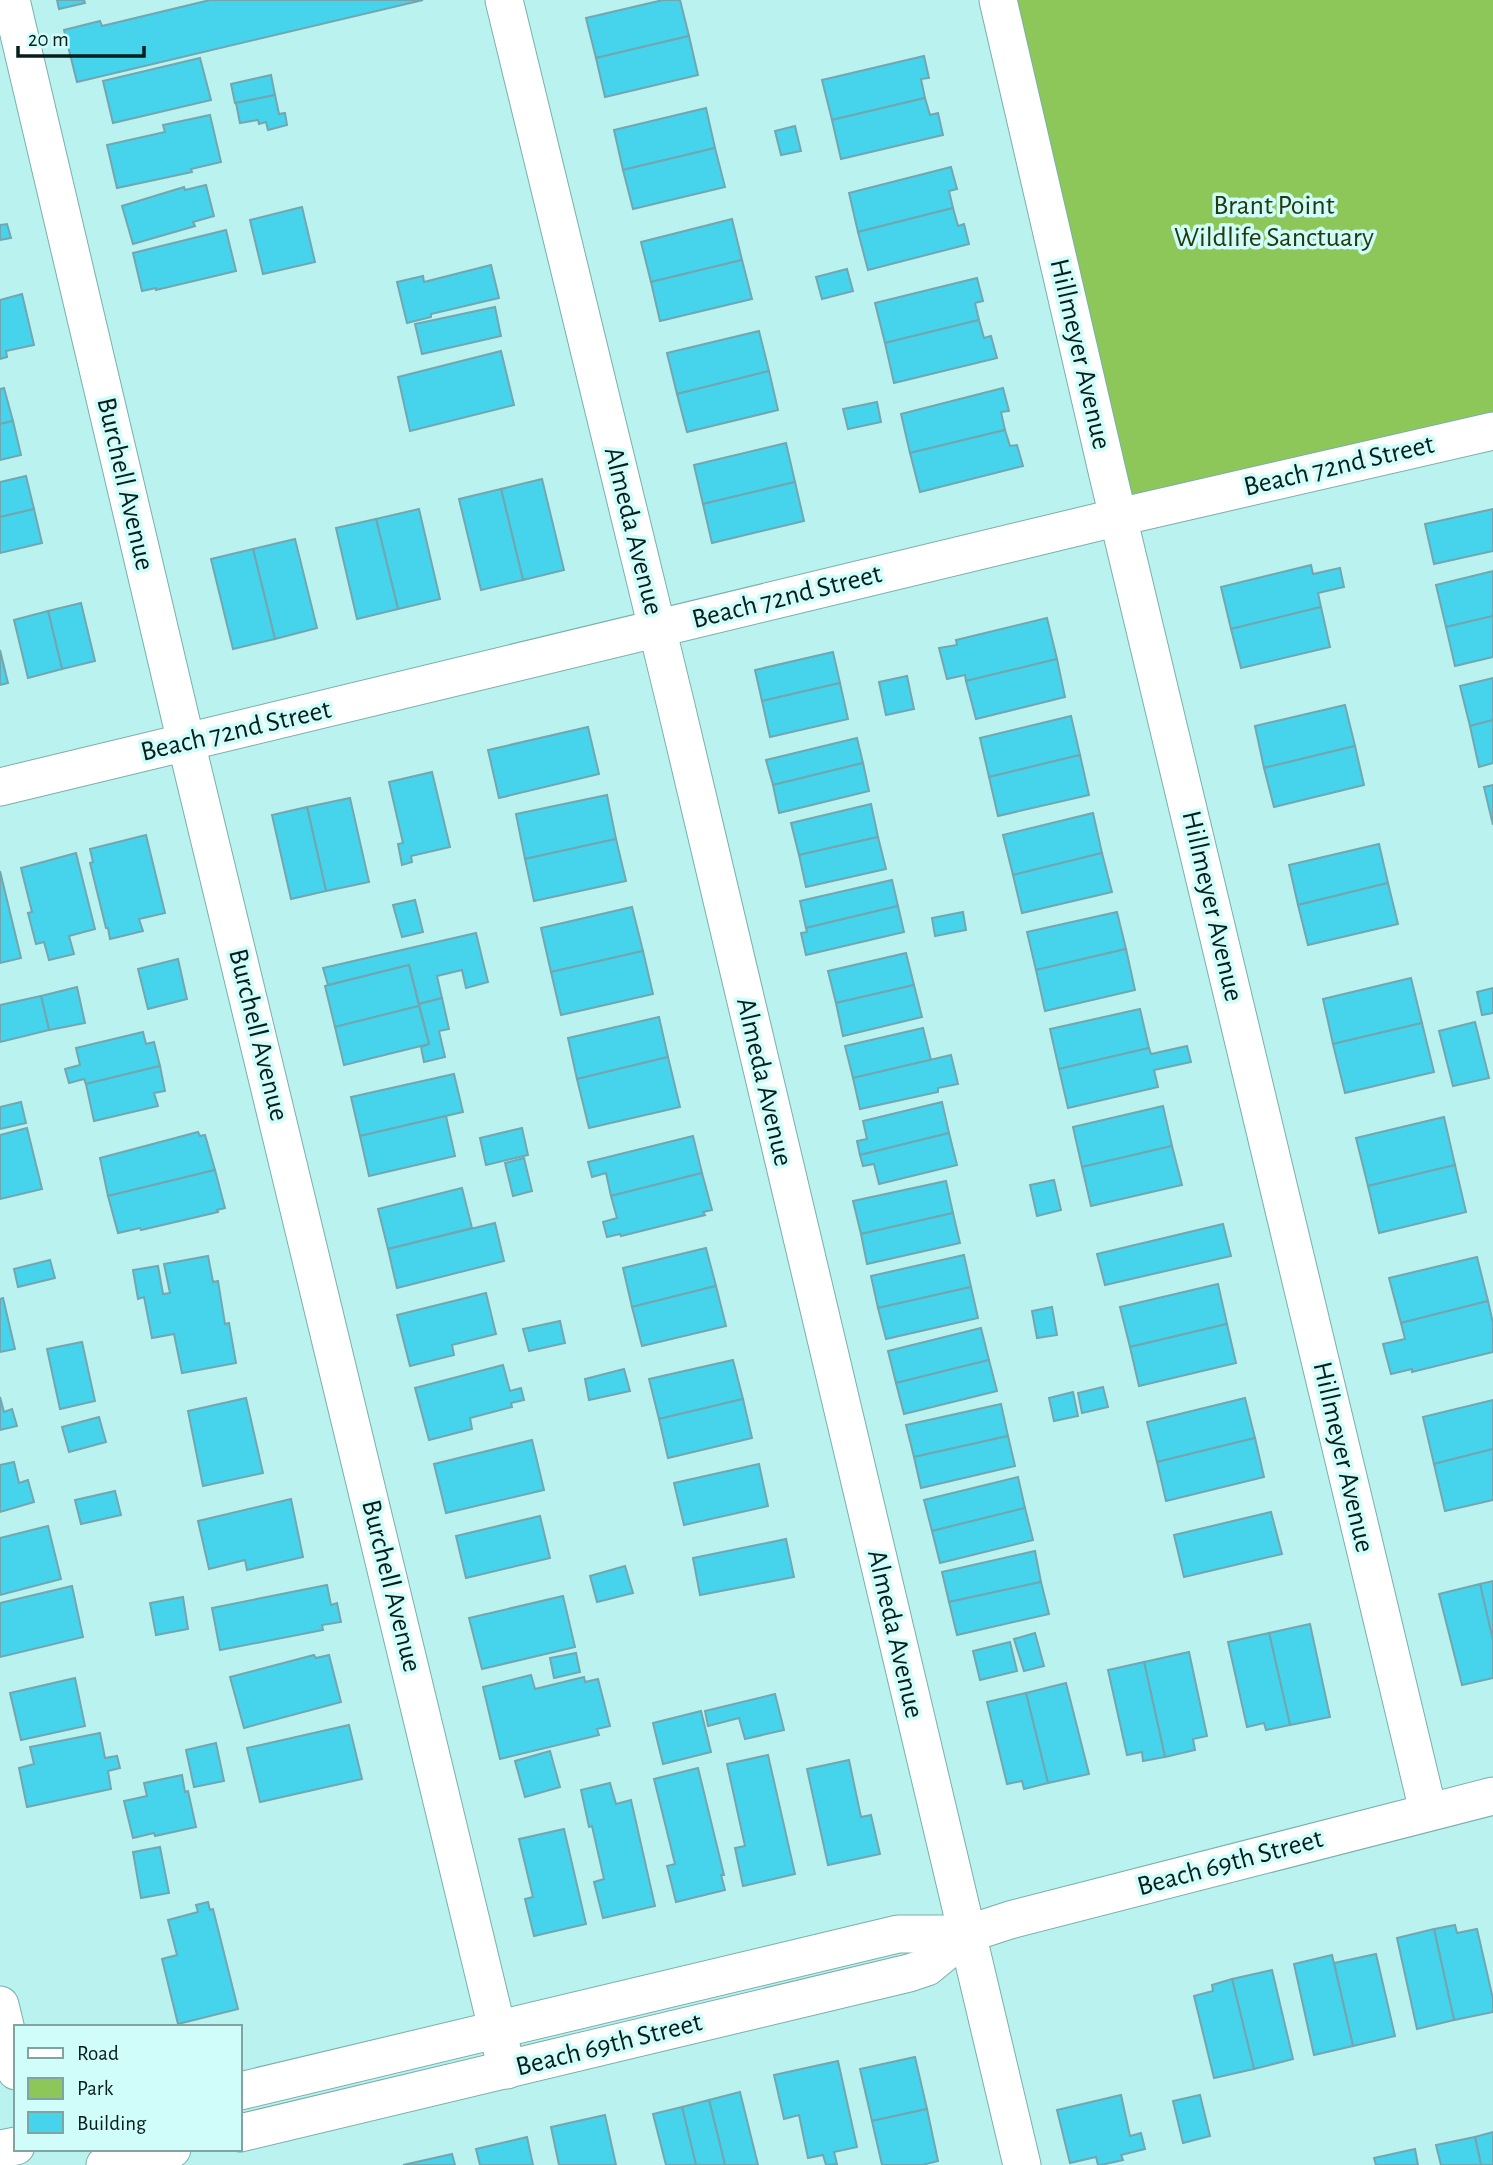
<svg xmlns="http://www.w3.org/2000/svg" width="1493" height="2165" viewBox="0 0 1493 2165" font-family="'Alegreya Sans',sans-serif">
<style>
.green{fill:#8dc75a}
.building{fill:#46d4ed;stroke:#72a6b0;stroke-width:2}
.lines{fill:none;stroke-linecap:round;stroke-linejoin:round}
.minor-casing{stroke:#79afac;stroke-width:39}
.minor{stroke:#fff;stroke-width:37}
.labels{text-anchor:middle;dominant-baseline:central;stroke-width:7;stroke-linejoin:round;paint-order:stroke}
.park-label{font-size:28px;fill:#243a0e;stroke:#d0fdfa}
.street-label{font-size:28px;fill:#071e1d;stroke:#d0fdfa}
</style>
<rect width="100%" height="100%" fill="#baf2ef"/>
<path class="green" d="M998,0H1493V431L1119,517Z"/>
<g class="building">
<path d="M57,0H84L85,3L59,9Z"/>
<path d="M210,0H423L77,82L64,30L100,21L102,26Z"/>
<path d="M663,0H680L689,36L596,58L586,18Z"/>
<path d="M689,36L698,75L605,97L596,58Z"/>
<path d="M924,56L929,78L921,79L925,98L832,120L822,80Z"/>
<path d="M200,58L211,100L113,123L103,81Z"/>
<path d="M271,75L275,95L235,103L231,84Z"/>
<path d="M275,95L279,114L285,113L287,125L268,130L266,122L259,124L258,120L240,123L236,103Z"/>
<path d="M925,98L930,115L938,113L943,135L841,159L832,120Z"/>
<path d="M706,108L715,148L623,170L614,130Z"/>
<path d="M210,115L221,162L191,169L192,172L117,188L107,145L165,132L163,125Z"/>
<path d="M795,126L801,151L781,155L775,131Z"/>
<path d="M715,148L725,187L633,209L623,170Z"/>
<path d="M951,167L957,189L949,191L953,208L858,232L849,193Z"/>
<path d="M206,185L214,216L193,222L195,226L133,244L122,206L184,187L185,190Z"/>
<path d="M302,207L315,262L263,274L250,220Z"/>
<path d="M953,208L958,226L964,224L969,244L868,270L858,232Z"/>
<path d="M732,219L742,260L651,282L641,242Z"/>
<path d="M7,224L11,238L0,240V225Z"/>
<path d="M226,230L236,271L156,290V288L142,291L133,253Z"/>
<path d="M742,260L752,299L660,321L651,282Z"/>
<path d="M491,265L499,298L431,314V317L407,323L397,282L423,276L424,282Z"/>
<path d="M847,269L853,291L822,299L816,277Z"/>
<path d="M977,278L983,301L975,303L979,320L885,343L875,303Z"/>
<path d="M22,294L34,345L6,351L7,357L0,359V300Z"/>
<path d="M495,307L501,336L422,354L415,324Z"/>
<path d="M979,320L984,338L991,336L997,358L894,383L885,343Z"/>
<path d="M759,331L769,371L677,394L667,353Z"/>
<path d="M501,351L514,405L410,431L398,377Z"/>
<path d="M769,371L778,410L687,432L677,394Z"/>
<path d="M4,388L13,421L0,424V389Z"/>
<path d="M1003,388L1009,411L1001,412L1005,430L910,453L901,414Z"/>
<path d="M877,402L881,422L848,429L843,409Z"/>
<path d="M13,421L21,455L0,460V424Z"/>
<path d="M1005,430L1010,446L1017,445L1023,466L920,492L910,453Z"/>
<path d="M786,443L795,482L703,504L694,465Z"/>
<path d="M26,476L34,509L0,517V482Z"/>
<path d="M542,479L564,570L523,580L501,489Z"/>
<path d="M795,482L804,521L712,543L703,504Z"/>
<path d="M501,489L523,580L481,590L459,499Z"/>
<path d="M34,509L42,543L0,553V517Z"/>
<path d="M419,509L440,599L398,609L376,519Z"/>
<path d="M1493,509V551L1434,564L1425,524Z"/>
<path d="M376,519L398,609L357,619L336,528Z"/>
<path d="M295,539L317,628L275,639L253,549Z"/>
<path d="M253,549L275,639L233,649L211,559Z"/>
<path d="M1311,565L1313,574L1340,568L1344,587L1318,593L1321,607L1231,629L1221,587Z"/>
<path d="M1493,571V616L1446,627L1436,585Z"/>
<path d="M81,603L95,661L62,669L48,611Z"/>
<path d="M1321,607L1330,647L1241,668L1231,629Z"/>
<path d="M48,611L62,669L28,678L14,620Z"/>
<path d="M1493,616V657L1455,666L1446,627Z"/>
<path d="M1047,618L1057,659L966,681L965,675L947,679L939,648L957,645L956,640Z"/>
<path d="M0,650L8,683L0,685Z"/>
<path d="M833,652L840,683L762,701L755,670Z"/>
<path d="M1057,659L1065,697L976,719L966,681Z"/>
<path d="M907,676L914,709L886,715L879,682Z"/>
<path d="M1493,678V720L1470,726L1460,686Z"/>
<path d="M840,683L848,719L770,737L762,701Z"/>
<path d="M1345,705L1355,746L1264,768L1255,726Z"/>
<path d="M1071,716L1080,755L989,777L980,738Z"/>
<path d="M1493,720V763L1479,767L1470,726Z"/>
<path d="M588,727L599,774L499,798L488,750Z"/>
<path d="M857,738L863,763L773,785L766,760Z"/>
<path d="M1355,746L1364,785L1274,807L1264,768Z"/>
<path d="M1080,755L1089,795L998,816L989,777Z"/>
<path d="M863,763L869,791L779,813L773,785Z"/>
<path d="M432,772L450,847L411,856L412,862L402,865L398,844L403,843L389,782Z"/>
<path d="M1493,785V825L1484,787Z"/>
<path d="M607,795L616,839L525,859L516,814Z"/>
<path d="M350,798L369,882L326,891L307,807Z"/>
<path d="M871,804L878,837L799,855L791,823Z"/>
<path d="M307,807L326,891L291,899L272,815Z"/>
<path d="M1093,813L1102,853L1013,875L1003,835Z"/>
<path d="M146,835L165,913L139,919L143,931L110,939L108,928H106L90,863L93,862L90,849Z"/>
<path d="M878,837L886,869L806,887L799,855Z"/>
<path d="M616,839L626,881L534,901L525,859Z"/>
<path d="M1379,844L1388,883L1298,905L1289,865Z"/>
<path d="M76,853L95,929L69,936L74,954L49,960L44,942L36,944L28,913L32,912L21,868Z"/>
<path d="M1102,853L1112,892L1022,913L1013,875Z"/>
<path d="M0,871L21,958L0,963Z"/>
<path d="M892,880L898,906L806,928L800,901Z"/>
<path d="M1388,883L1398,924L1308,945L1298,905Z"/>
<path d="M415,900L423,932L402,937L393,905Z"/>
<path d="M898,906L904,932L806,955L801,933L807,932L806,928Z"/>
<path d="M632,907L643,951L551,972L541,928Z"/>
<path d="M963,912L966,930L935,936L932,918Z"/>
<path d="M1117,912L1126,949L1036,970L1027,932Z"/>
<path d="M476,933L488,982L466,988L462,970L437,976L442,998L419,1004L409,965L328,985L323,968Z"/>
<path d="M1126,949L1135,990L1045,1011L1036,970Z"/>
<path d="M643,951L653,994L561,1015L551,972Z"/>
<path d="M906,953L914,985L836,1003L828,971Z"/>
<path d="M178,959L187,999L148,1009L138,969Z"/>
<path d="M409,965L419,1006L335,1027L325,986Z"/>
<path d="M1411,978L1422,1023L1333,1044L1323,999Z"/>
<path d="M914,985L922,1017L843,1036L836,1003Z"/>
<path d="M77,987L85,1023L49,1030L41,996Z"/>
<path d="M1493,988V1013L1482,1015L1477,992Z"/>
<path d="M41,996L49,1030L0,1042V1005Z"/>
<path d="M442,998L449,1029L439,1031L445,1057L424,1062L421,1047L429,1044L419,1004Z"/>
<path d="M419,1006L429,1044L344,1065L335,1027Z"/>
<path d="M1140,1009L1149,1048L1059,1069L1050,1029Z"/>
<path d="M659,1017L668,1057L577,1079L568,1038Z"/>
<path d="M1475,1022L1489,1078L1453,1086L1439,1031Z"/>
<path d="M1422,1023L1434,1072L1345,1093L1333,1044Z"/>
<path d="M923,1028L931,1060L853,1078L845,1046Z"/>
<path d="M143,1032L146,1044L154,1042L160,1066L86,1084L84,1079L69,1083L65,1069L80,1065L76,1048Z"/>
<path d="M1187,1046L1191,1062L1154,1070L1158,1087L1068,1108L1059,1069L1149,1048L1151,1054Z"/>
<path d="M951,1055L958,1084L938,1088V1092L860,1109L853,1078Z"/>
<path d="M668,1057L680,1107L589,1128L577,1079Z"/>
<path d="M160,1066L165,1091L154,1093L158,1106L94,1121L86,1084Z"/>
<path d="M454,1074L463,1112L360,1136L351,1097Z"/>
<path d="M21,1102L26,1123L0,1129V1107Z"/>
<path d="M942,1102L949,1133L860,1155L857,1141L867,1139L863,1121Z"/>
<path d="M1163,1106L1172,1146L1082,1167L1073,1127Z"/>
<path d="M446,1116L455,1156L369,1176L360,1136Z"/>
<path d="M1444,1117L1455,1165L1368,1186L1356,1138Z"/>
<path d="M27,1128L42,1189L0,1199V1135Z"/>
<path d="M522,1128L528,1155L486,1165L480,1138Z"/>
<path d="M198,1132L200,1136L205,1135L215,1170L108,1196L100,1158Z"/>
<path d="M949,1133L957,1165L879,1184L874,1164L863,1166L860,1155Z"/>
<path d="M693,1136L702,1173L611,1196L606,1173L592,1177L588,1162Z"/>
<path d="M1172,1146L1182,1185L1091,1206L1082,1167Z"/>
<path d="M524,1158L532,1191L513,1196L505,1163Z"/>
<path d="M1455,1165L1466,1212L1379,1233L1368,1186Z"/>
<path d="M215,1170L225,1208L217,1210L218,1212L141,1230L140,1228L118,1233L108,1196Z"/>
<path d="M702,1173L712,1210L703,1212L705,1215L621,1236L620,1234L607,1237L603,1222L617,1218L611,1196Z"/>
<path d="M1054,1180L1061,1210L1037,1216L1030,1185Z"/>
<path d="M946,1181L953,1213L861,1234L853,1201Z"/>
<path d="M462,1188L472,1228L388,1249L378,1209Z"/>
<path d="M953,1213L960,1243L867,1264L861,1234Z"/>
<path d="M495,1223L504,1261L397,1288L388,1249Z"/>
<path d="M1223,1224L1231,1256L1105,1285L1097,1254Z"/>
<path d="M706,1248L716,1286L632,1307L623,1268Z"/>
<path d="M964,1255L971,1287L878,1308L871,1276Z"/>
<path d="M208,1256L213,1282L218,1281L225,1324L229,1323L236,1363L182,1373L174,1334L152,1338L144,1297L138,1299L133,1270L158,1266L163,1294L170,1293L164,1264Z"/>
<path d="M1477,1257L1488,1301L1401,1323L1389,1278Z"/>
<path d="M50,1260L55,1278L18,1287L14,1269Z"/>
<path d="M1218,1284L1227,1324L1130,1347L1120,1307Z"/>
<path d="M716,1286L726,1326L642,1346L632,1307Z"/>
<path d="M971,1287L978,1318L886,1339L878,1308Z"/>
<path d="M486,1293L496,1334L452,1345L454,1355L410,1366L397,1315Z"/>
<path d="M3,1298L15,1349L0,1352V1299Z"/>
<path d="M1488,1301L1493,1323V1352L1412,1372V1369L1391,1374L1383,1344L1405,1339L1401,1323Z"/>
<path d="M1052,1307L1057,1335L1037,1338L1032,1311Z"/>
<path d="M560,1321L565,1343L529,1351L523,1329Z"/>
<path d="M1227,1324L1236,1363L1139,1386L1130,1347Z"/>
<path d="M981,1328L989,1360L896,1383L888,1351Z"/>
<path d="M82,1342L95,1401L60,1409L47,1349Z"/>
<path d="M733,1360L743,1399L659,1419L649,1379Z"/>
<path d="M989,1360L997,1391L904,1414L896,1383Z"/>
<path d="M503,1365L510,1391L521,1388L524,1400L511,1403L512,1407L470,1418L472,1429L429,1440L415,1388Z"/>
<path d="M624,1369L630,1391L589,1400L585,1379Z"/>
<path d="M1103,1387L1108,1407L1082,1413L1078,1393Z"/>
<path d="M1073,1392L1078,1416L1054,1421L1049,1398Z"/>
<path d="M0,1397L4,1412L12,1409L17,1426L0,1430Z"/>
<path d="M246,1398L263,1473L203,1486L188,1411Z"/>
<path d="M1245,1398L1255,1438L1157,1462L1147,1422Z"/>
<path d="M743,1399L752,1438L668,1458L659,1419Z"/>
<path d="M1493,1400V1449L1434,1464L1423,1417Z"/>
<path d="M1001,1404L1008,1436L914,1457L906,1425Z"/>
<path d="M99,1417L106,1442L69,1452L62,1427Z"/>
<path d="M1008,1436L1015,1466L921,1488L914,1457Z"/>
<path d="M1255,1438L1264,1477L1166,1501L1157,1462Z"/>
<path d="M532,1440L544,1490L446,1513L434,1464Z"/>
<path d="M1493,1449V1500L1445,1511L1434,1464Z"/>
<path d="M14,1462L19,1483L28,1480L34,1502L0,1512V1465Z"/>
<path d="M759,1464L768,1506L684,1525L674,1483Z"/>
<path d="M1018,1477L1025,1508L932,1531L924,1500Z"/>
<path d="M115,1491L121,1515L81,1524L75,1500Z"/>
<path d="M291,1499L303,1557L247,1570L245,1560L209,1569L198,1521Z"/>
<path d="M1025,1508L1033,1540L940,1563L932,1531Z"/>
<path d="M1271,1512L1282,1554L1184,1577L1174,1535Z"/>
<path d="M540,1516L550,1558L466,1578L456,1536Z"/>
<path d="M48,1526L61,1579L0,1595V1538Z"/>
<path d="M786,1539L794,1577L700,1595L693,1558Z"/>
<path d="M1035,1551L1041,1582L949,1602L942,1572Z"/>
<path d="M625,1566L633,1593L597,1602L590,1576Z"/>
<path d="M1493,1581V1641L1480,1584Z"/>
<path d="M1041,1582L1049,1614L957,1635L949,1602Z"/>
<path d="M1480,1584L1493,1641V1678L1462,1685L1439,1594Z"/>
<path d="M327,1585L331,1605L337,1603L341,1622L322,1625L323,1630L220,1650L212,1608Z"/>
<path d="M72,1586L83,1637L0,1657V1603Z"/>
<path d="M563,1596L575,1647L482,1669L469,1618Z"/>
<path d="M183,1597L188,1629L156,1635L150,1603Z"/>
<path d="M1310,1624L1330,1717L1290,1725L1269,1633Z"/>
<path d="M1035,1633L1044,1666L1024,1671L1014,1639Z"/>
<path d="M1269,1633L1290,1725L1266,1730L1264,1723L1247,1727L1228,1642Z"/>
<path d="M1010,1642L1017,1671L980,1680L973,1651Z"/>
<path d="M1189,1652L1207,1736L1193,1739L1195,1750L1165,1757L1144,1662Z"/>
<path d="M576,1653L580,1672L554,1678L550,1658Z"/>
<path d="M314,1655L316,1658L329,1655L341,1702L244,1728L230,1677Z"/>
<path d="M1144,1662L1165,1757L1143,1761L1142,1752L1127,1755L1108,1670Z"/>
<path d="M531,1675L535,1689L584,1677L585,1682L598,1679L610,1726L597,1729L599,1735L500,1759L483,1687Z"/>
<path d="M75,1678L85,1726L21,1740L10,1693Z"/>
<path d="M1066,1683L1089,1774L1048,1783L1026,1693Z"/>
<path d="M1026,1693L1048,1783L1024,1789L1022,1781L1007,1784L987,1702Z"/>
<path d="M775,1694L784,1730L745,1739L739,1718L708,1726L705,1711Z"/>
<path d="M701,1711L711,1752L663,1764L653,1723Z"/>
<path d="M349,1725L362,1779L260,1802L247,1748Z"/>
<path d="M100,1733L105,1758L117,1756L120,1768L108,1771L111,1789L27,1807L19,1768L34,1764L30,1747Z"/>
<path d="M216,1743L224,1781L194,1787L186,1750Z"/>
<path d="M550,1751L560,1787L525,1797L515,1761Z"/>
<path d="M768,1755L795,1874L743,1886L735,1848L745,1846L727,1764Z"/>
<path d="M849,1760L861,1817L871,1815L880,1854L828,1865L807,1769Z"/>
<path d="M698,1768L724,1875H721L725,1890L676,1902L667,1866L675,1864L654,1779Z"/>
<path d="M182,1775L185,1792L188,1791L196,1827L155,1836L154,1833L133,1838L124,1801L147,1796L144,1783Z"/>
<path d="M610,1783L616,1804L631,1800L655,1906L603,1918L594,1882L604,1879L592,1826L589,1827L581,1790Z"/>
<path d="M564,1829L586,1924L534,1936L525,1899L533,1897L519,1839Z"/>
<path d="M160,1847L169,1893L141,1898L133,1852Z"/>
<path d="M208,1902L210,1910L213,1909L238,2009L178,2024L162,1959L177,1955L168,1920L198,1912L196,1905Z"/>
<path d="M1455,1925L1457,1933L1477,1929L1493,1999V2012L1454,2020L1434,1929Z"/>
<path d="M1434,1929L1454,2020L1417,2029L1397,1938Z"/>
<path d="M1376,1954L1395,2036L1353,2046L1334,1963Z"/>
<path d="M1332,1955L1353,2046L1314,2055L1294,1964Z"/>
<path d="M1272,1970L1293,2059L1254,2069L1232,1979Z"/>
<path d="M1232,1979L1254,2069L1214,2078L1194,1996L1213,1991L1212,1985Z"/>
<path d="M915,2057L927,2109L872,2121L860,2069Z"/>
<path d="M838,2061L857,2147L834,2152L837,2164L826,2165L823,2155L808,2158L799,2115L784,2119L774,2075Z"/>
<path d="M740,2092L758,2165H725L709,2100Z"/>
<path d="M1121,2095L1130,2136L1141,2133L1145,2149L1121,2155L1123,2160L1101,2165H1098L1096,2157L1070,2163L1057,2110Z"/>
<path d="M1200,2095L1210,2136L1183,2143L1173,2101Z"/>
<path d="M709,2100L725,2165H696L682,2107Z"/>
<path d="M682,2107L696,2165H666L653,2114Z"/>
<path d="M927,2109L938,2161L922,2165H882L872,2121Z"/>
<path d="M605,2115L616,2165H559L551,2127Z"/>
<path d="M1493,2132V2165H1481L1475,2137Z"/>
<path d="M527,2137L533,2165H480L476,2149Z"/>
<path d="M1475,2137L1481,2165H1441L1436,2145Z"/>
<path d="M1415,2149L1418,2165H1376L1374,2158Z"/>
<path d="M452,2154L455,2165H403Z"/>
</g>
<g class="lines">
<defs>
<g id="minor">
<path d="M11,0L186,742L507,2070"/>
<path d="M504,0L676,706L1022,2165"/>
<path d="M998,0L1108,475L1428,1811"/>
<path d="M0,787L1119,517L1493,431"/>
<path d="M0,2005L16,2071"/>
<path d="M240,2091L898,1934H967L1010,1920L1493,1796"/>
<path d="M240,2133L909,1973L927,1967L967,1934"/>
<path d="M0,2149L16,2146"/>
<path d="M105,2165L172,2149"/>
</g>
</defs>
<use href="#minor" class="minor-casing"/>
<use href="#minor" class="minor"/>
</g>
<g class="labels">
<g class="park-label">
<text x="1274" y="206">Brant Point<tspan x="1274" dy="32">Wildlife Sanctuary</tspan></text>
</g>
<g class="street-label">
<text transform="translate(1080 354) rotate(77)">Hillmeyer Avenue</text>
<text transform="translate(1339 466) rotate(-13)">Beach 72nd Street</text>
<text transform="translate(125 484) rotate(77)">Burchell Avenue</text>
<text transform="translate(633 531) rotate(76)">Almeda Avenue</text>
<text transform="translate(787 597) rotate(-14)">Beach 72nd Street</text>
<text transform="translate(236 731) rotate(-13)">Beach 72nd Street</text>
<text transform="translate(1212 906) rotate(77)">Hillmeyer Avenue</text>
<text transform="translate(258 1035) rotate(76)">Burchell Avenue</text>
<text transform="translate(764 1082) rotate(77)">Almeda Avenue</text>
<text transform="translate(1343 1457) rotate(77)">Hillmeyer Avenue</text>
<text transform="translate(391 1586) rotate(76)">Burchell Avenue</text>
<text transform="translate(895 1634) rotate(77)">Almeda Avenue</text>
<text transform="translate(1230 1863) rotate(-15)">Beach 69th Street</text>
<text transform="translate(609 2045) rotate(-14)">Beach 69th Street</text>
</g>
</g>
<rect x="14" y="2025" width="228" height="126" fill="#d0fdfa" stroke="#80a4a2" stroke-width="2"/>
<rect x="28" y="2048" width="35" height="10" fill="#ffffff" stroke="#80a4a2" stroke-width="2"/>
<text x="77" y="2060" font-size="21" fill="#071e1d">Road</text>
<rect x="28" y="2078" width="35" height="21" fill="#8dc75a" stroke="#80a4a2" stroke-width="2"/>
<text x="77" y="2095" font-size="21" fill="#071e1d">Park</text>
<rect x="28" y="2112" width="35" height="21" fill="#46d4ed" stroke="#80a4a2" stroke-width="2"/>
<text x="77" y="2130" font-size="21" fill="#071e1d">Building</text>
<path d="M18 46v10h126v-10" fill="none" stroke="#071e1d" stroke-width="3.5"/>
<text x="28" y="46" font-size="21" fill="#071e1d" stroke="#d0fdfa" stroke-width="5" paint-order="stroke">20 m</text>
</svg>
